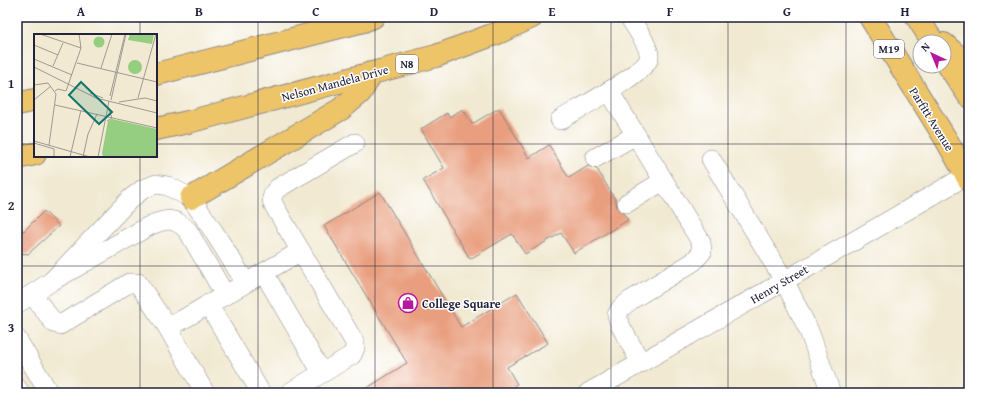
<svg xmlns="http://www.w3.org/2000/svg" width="986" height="410" viewBox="0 0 986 410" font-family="'Gentium Book Plus',serif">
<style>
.building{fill:#e99f7f}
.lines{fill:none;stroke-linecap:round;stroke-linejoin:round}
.minor-casing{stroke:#8a8686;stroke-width:20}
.highway-casing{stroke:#8a8686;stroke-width:24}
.minor{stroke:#fff;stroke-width:19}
.highway{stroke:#eec469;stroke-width:22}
.grid{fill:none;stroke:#22223b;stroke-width:1;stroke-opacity:0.55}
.labels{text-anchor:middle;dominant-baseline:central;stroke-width:3;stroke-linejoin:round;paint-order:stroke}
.shield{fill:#fff;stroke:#646476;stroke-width:1}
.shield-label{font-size:11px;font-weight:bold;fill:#22223b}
.street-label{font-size:12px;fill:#22223b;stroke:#fff}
.poi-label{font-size:12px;font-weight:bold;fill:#22223b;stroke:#fff;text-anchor:start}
.inset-road{fill:none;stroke:#9e9995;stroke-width:1}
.view{fill:#0f766e;fill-opacity:0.15;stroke:#0f766e;stroke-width:2}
.inset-edge{fill:none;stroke:#22223b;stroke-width:2}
.neatline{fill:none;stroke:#22223b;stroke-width:1.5}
.grid-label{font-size:13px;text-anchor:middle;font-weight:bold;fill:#22223b}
</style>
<rect width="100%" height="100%" fill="#fff"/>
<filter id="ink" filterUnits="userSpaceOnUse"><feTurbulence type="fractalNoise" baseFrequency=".025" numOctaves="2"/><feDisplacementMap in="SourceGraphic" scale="8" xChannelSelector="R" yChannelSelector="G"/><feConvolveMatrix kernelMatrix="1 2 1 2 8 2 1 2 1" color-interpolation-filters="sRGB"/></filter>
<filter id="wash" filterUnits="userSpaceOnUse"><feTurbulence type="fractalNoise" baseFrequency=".012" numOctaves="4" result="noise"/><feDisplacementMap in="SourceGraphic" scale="16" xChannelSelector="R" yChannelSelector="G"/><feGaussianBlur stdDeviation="0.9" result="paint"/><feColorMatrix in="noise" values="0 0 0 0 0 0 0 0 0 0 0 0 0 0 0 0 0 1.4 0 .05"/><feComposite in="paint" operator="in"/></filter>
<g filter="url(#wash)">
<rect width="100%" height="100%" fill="#f1e9d1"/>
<g id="blocks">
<g class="building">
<path d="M499,108L529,158L549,145L569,178L588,166L597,169L616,201L617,208L623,213L628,220L574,253L561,233L525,254L512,234L470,259L423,180L444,168L421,129L447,113L449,117L463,109L472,124Z"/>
<path d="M380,192L461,327L517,293L548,343L507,367L517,384L503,393H359L407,363L324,226Z"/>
<path d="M44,211L59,226L28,254L17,253V230L24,231Z"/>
</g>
</g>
</g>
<g filter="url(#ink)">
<use href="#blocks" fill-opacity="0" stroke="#8a8686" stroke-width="1"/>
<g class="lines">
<defs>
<g id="minor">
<path d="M609,91L701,242L702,252L693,262L631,300L621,308L617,315L620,325L641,363"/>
<path d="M560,120C576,110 646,73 649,58C651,48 634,25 629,17"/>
<path d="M595,158L636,135"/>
<path d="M711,159L784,280L809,331L831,393"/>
<path d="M627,203L663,181"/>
<path d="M264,273L322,373"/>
<path d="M52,281L130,199L143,189L156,184L168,186L191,198L212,229L246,283"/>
<path d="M32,294L54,323L60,325L129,283H138L168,328L205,393"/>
<path d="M17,304L52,281L149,226C166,218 175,217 188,231L225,295"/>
<path d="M208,304L261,393"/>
<path d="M168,328L301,251"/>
<path d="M17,339L49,393"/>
<path d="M17,388L20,393"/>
<path d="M289,393L352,355L355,348V343L273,204C271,196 273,193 278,188L355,143"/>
<path d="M588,393L861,237L969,174"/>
</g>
<g id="highway">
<path d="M870,17L947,141L969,180"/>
<path d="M917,17L933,42"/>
<path d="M944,44L969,66"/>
<path d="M944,59L969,96"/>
<path d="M156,74L363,21L373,17"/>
<path d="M17,104L35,100"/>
<path d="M156,129L188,122L436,56L500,32L532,17"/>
<path d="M17,158L35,154"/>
<path d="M191,198L341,109L360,93L372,73"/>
</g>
</defs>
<use href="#minor" class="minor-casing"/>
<use href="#highway" class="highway-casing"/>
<use href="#minor" class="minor"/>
<use href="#highway" class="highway"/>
</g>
</g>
<path class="grid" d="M140,17V35M258,17V393M375,17V393M493,17V393M611,17V393M728,17V393M846,17V393M17,144H35M156,144H969M140,156V393M17,266H969"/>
<defs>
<symbol id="shop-ring" viewBox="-11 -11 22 22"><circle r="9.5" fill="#fff" stroke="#b5179e" stroke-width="1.5"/><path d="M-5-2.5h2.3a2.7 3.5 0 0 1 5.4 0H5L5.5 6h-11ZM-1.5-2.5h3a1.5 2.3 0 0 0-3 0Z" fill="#b5179e"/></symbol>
</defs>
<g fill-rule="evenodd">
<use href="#shop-ring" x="397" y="292" width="22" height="22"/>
</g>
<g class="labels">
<g class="shield">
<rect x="874" y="40" width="30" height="18" rx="3"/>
<rect x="396" y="55" width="22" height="18" rx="3"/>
</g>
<g class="shield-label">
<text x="889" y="49">M19</text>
<text x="407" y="64">N8</text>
</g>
<g class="street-label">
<text transform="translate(335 83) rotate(-15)">Nelson Mandela Drive</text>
<text transform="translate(932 119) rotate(58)">Parfitt Avenue</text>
<text transform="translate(779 284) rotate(-30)">Henry Street</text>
</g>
<g class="poi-label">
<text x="422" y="303">College Square</text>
</g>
</g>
<g transform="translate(34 34)">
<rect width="123" height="123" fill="#f1e9d1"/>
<path d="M96,0H120L118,10L94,6ZM59.5 8a5.5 5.5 0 1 1 11 0a5.5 5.5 0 1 1-11 0ZM94 33a7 7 0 1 1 14 0a7 7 0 1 1-14 0ZM78,85L123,95V123H69L68,119L74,87Z" fill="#95ce81"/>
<path class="inset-road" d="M6,0L47,14M0,11L24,21M0,25L38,41M43,29L123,48M19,32L29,9M0,33L62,64L123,79M67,34L78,0M0,51L14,49L22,60L15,111M21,57L24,55L32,57L47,14L45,0M56,59L69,64M76,62L91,0M104,64L122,0M0,66L17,52M77,66L92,0M85,68L111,64L123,67M21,71L123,94M73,87L78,84L75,76M0,107L56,123M0,109L20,115V123M36,123L47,76M49,123L54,100L63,80M64,123L75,67"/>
<path class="view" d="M47,48L78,78L65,90L35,61Z"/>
<rect width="123" height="123" class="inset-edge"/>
</g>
<rect width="986" height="410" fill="none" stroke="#fff" stroke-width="44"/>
<g transform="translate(932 54) rotate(316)"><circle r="19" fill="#ffffff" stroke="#a7a7b1"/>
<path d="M0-3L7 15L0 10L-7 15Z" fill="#b5179e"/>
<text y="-6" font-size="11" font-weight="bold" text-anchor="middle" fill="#22223b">N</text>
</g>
<rect x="22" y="22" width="942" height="366" class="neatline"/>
<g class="grid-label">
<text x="81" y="16">A</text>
<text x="199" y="16">B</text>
<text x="316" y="16">C</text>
<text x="434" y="16">D</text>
<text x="552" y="16">E</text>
<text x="670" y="16">F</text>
<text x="787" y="16">G</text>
<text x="905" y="16">H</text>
<text x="11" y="88">1</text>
<text x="11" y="210">2</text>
<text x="11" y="332">3</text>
</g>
</svg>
